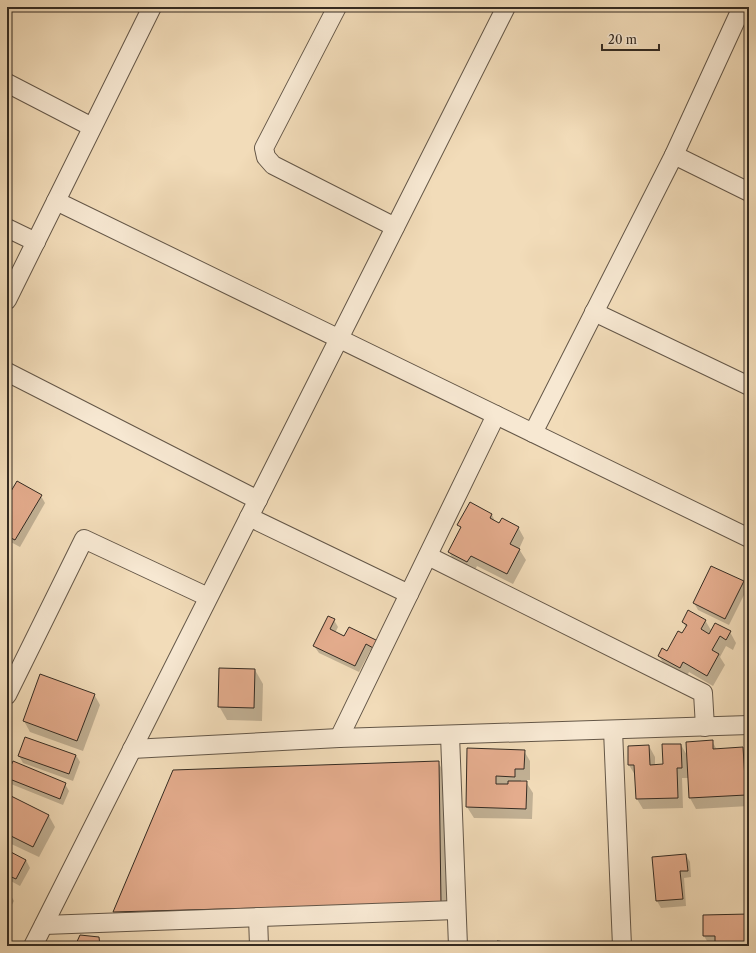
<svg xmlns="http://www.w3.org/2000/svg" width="756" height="953" viewBox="0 0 756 953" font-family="'Libre Caslon Text',serif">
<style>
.shadow{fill:#0003}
.building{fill:#e4ac8d;stroke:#342b22}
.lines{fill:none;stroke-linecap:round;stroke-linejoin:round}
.street-casing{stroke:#645748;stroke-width:20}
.street{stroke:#f7e8d2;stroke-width:18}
</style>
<rect width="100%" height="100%" fill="#f2dcb9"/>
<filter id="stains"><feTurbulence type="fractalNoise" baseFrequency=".005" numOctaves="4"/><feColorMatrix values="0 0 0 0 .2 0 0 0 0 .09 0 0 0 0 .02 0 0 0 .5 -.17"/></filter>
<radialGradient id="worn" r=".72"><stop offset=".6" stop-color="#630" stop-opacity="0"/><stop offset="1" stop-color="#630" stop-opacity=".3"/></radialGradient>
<g class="shadow">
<path d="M41,496L45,503L20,547L7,540V500Z"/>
<path d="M492,515L496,523L518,527L524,538L519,549L526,560L513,584L477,566L474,572L455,563L449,552L461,530L459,525Z"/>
<path d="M743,582L747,589L729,625L698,610L694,603Z"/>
<path d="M334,620L338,627L335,633L344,637L378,641L379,655L370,651L359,672L319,653L314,646Z"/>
<path d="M705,620L712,632H730L736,643L733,650L726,646L720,657L725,665L713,686L689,672L686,678L665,666L659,656L667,653L683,634L686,628L683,622Z"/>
<path d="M255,670L263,684L262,721L227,720L219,706Z"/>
<path d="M94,694L100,705L83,751L30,732L24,721Z"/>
<path d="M712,741L717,750L743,748L749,759V806L696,809L690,798L689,778H682L683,808L643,809L637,799L635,775L629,765L649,746L655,757V766L664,765L681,745L688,757Z"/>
<path d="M468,749L524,751L530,761V780H521V782H526L533,793L532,819L474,818L467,807Z"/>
<path d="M76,755L80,762L73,781L23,763L19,756Z"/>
<path d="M438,762L446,776L448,917L122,926L114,912L173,771Z"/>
<path d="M7,777L65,784L69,791L63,805L11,784Z"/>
<path d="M7,796L49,816L55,827L39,857L7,842Z"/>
<path d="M7,851L26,860L30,868L20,886L7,879Z"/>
<path d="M686,855L690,862L691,877L684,878L686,906L661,908L657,901L653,858Z"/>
<path d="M7,893L10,894L14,901L7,914Z"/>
<path d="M749,915V946H710L704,936Z"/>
</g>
<g class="building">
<path d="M17,481L42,495L15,540L7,536V498Z"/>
<path d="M470,502L492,514L490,518L499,523L502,518L519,527L510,544L520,549L507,574L471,556L467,562L448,552L461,527L457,525Z"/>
<path d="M711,566L744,581L725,619L693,603Z"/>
<path d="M688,610L706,620L701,629L709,634L715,623L731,631L726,640L720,636L712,650L719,654L707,676L683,662L680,668L658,656L662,648L667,651L678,631L682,633L687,625L682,622Z"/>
<path d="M328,616L335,619L330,629L344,636L349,627L378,641L375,649L366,644L355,666L313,646Z"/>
<path d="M219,668L255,669L254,708L218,707Z"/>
<path d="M40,674L95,694L77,741L23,721Z"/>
<path d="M25,737L76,755L69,774L18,756Z"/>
<path d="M713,740V749L743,747L746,795L689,798L686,742Z"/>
<path d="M662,744H681L682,768H677L678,798L636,799L634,765H628V746L649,745L650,765L663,764Z"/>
<path d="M467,748L525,750L524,769H515V777L496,776V784H508V781H527L526,809L466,807Z"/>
<path d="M13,761L66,783L60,799L7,778V775Z"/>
<path d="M439,761L441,903L113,912L173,770Z"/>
<path d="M7,794L49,815L33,847L7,834Z"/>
<path d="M7,850L26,860L16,879L7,875Z"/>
<path d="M686,854L688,871H680L683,899L656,901L652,857Z"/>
<path d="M749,914V943L736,944V946H715V936H703V915Z"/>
<path d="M80,935L99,937L100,946H75Z"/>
<path d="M497,941L523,944V946H497Z"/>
</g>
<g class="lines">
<defs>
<g id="street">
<path d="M337,7L264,148L266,157L273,165L395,227"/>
<path d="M7,83L92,127"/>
<path d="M674,155L749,192"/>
<path d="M56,201L749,538"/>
<path d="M7,228L36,242"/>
<path d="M7,300L152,7"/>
<path d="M594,312L749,386"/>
<path d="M7,372L258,500"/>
<path d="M533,433L674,155L742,7"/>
<path d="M249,517L409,594"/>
<path d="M428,556L703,693L705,727"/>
<path d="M7,695L84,539L208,597"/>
<path d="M613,730L622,946"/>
<path d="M450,735L458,946"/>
<path d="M339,738L496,415"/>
<path d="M132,749L339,738L749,725"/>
<path d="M258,917L259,946"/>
<path d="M44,925L456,910"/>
<path d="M33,946L506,7"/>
</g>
</defs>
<use href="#street" class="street-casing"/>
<use href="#street" class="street"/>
</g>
<rect width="756" height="953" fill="none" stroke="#f2dcb9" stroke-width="24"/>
<rect x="8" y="8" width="740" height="937" fill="none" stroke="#342b22" stroke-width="2"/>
<rect x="12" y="12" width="732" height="929" fill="none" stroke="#342b22"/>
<path d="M602 44v6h57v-6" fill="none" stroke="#342b22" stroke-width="2"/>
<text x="608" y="44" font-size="12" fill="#342b22" stroke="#f7e8d2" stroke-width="3" paint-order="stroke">20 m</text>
<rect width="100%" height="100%" filter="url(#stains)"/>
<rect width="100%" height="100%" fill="url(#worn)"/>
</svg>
